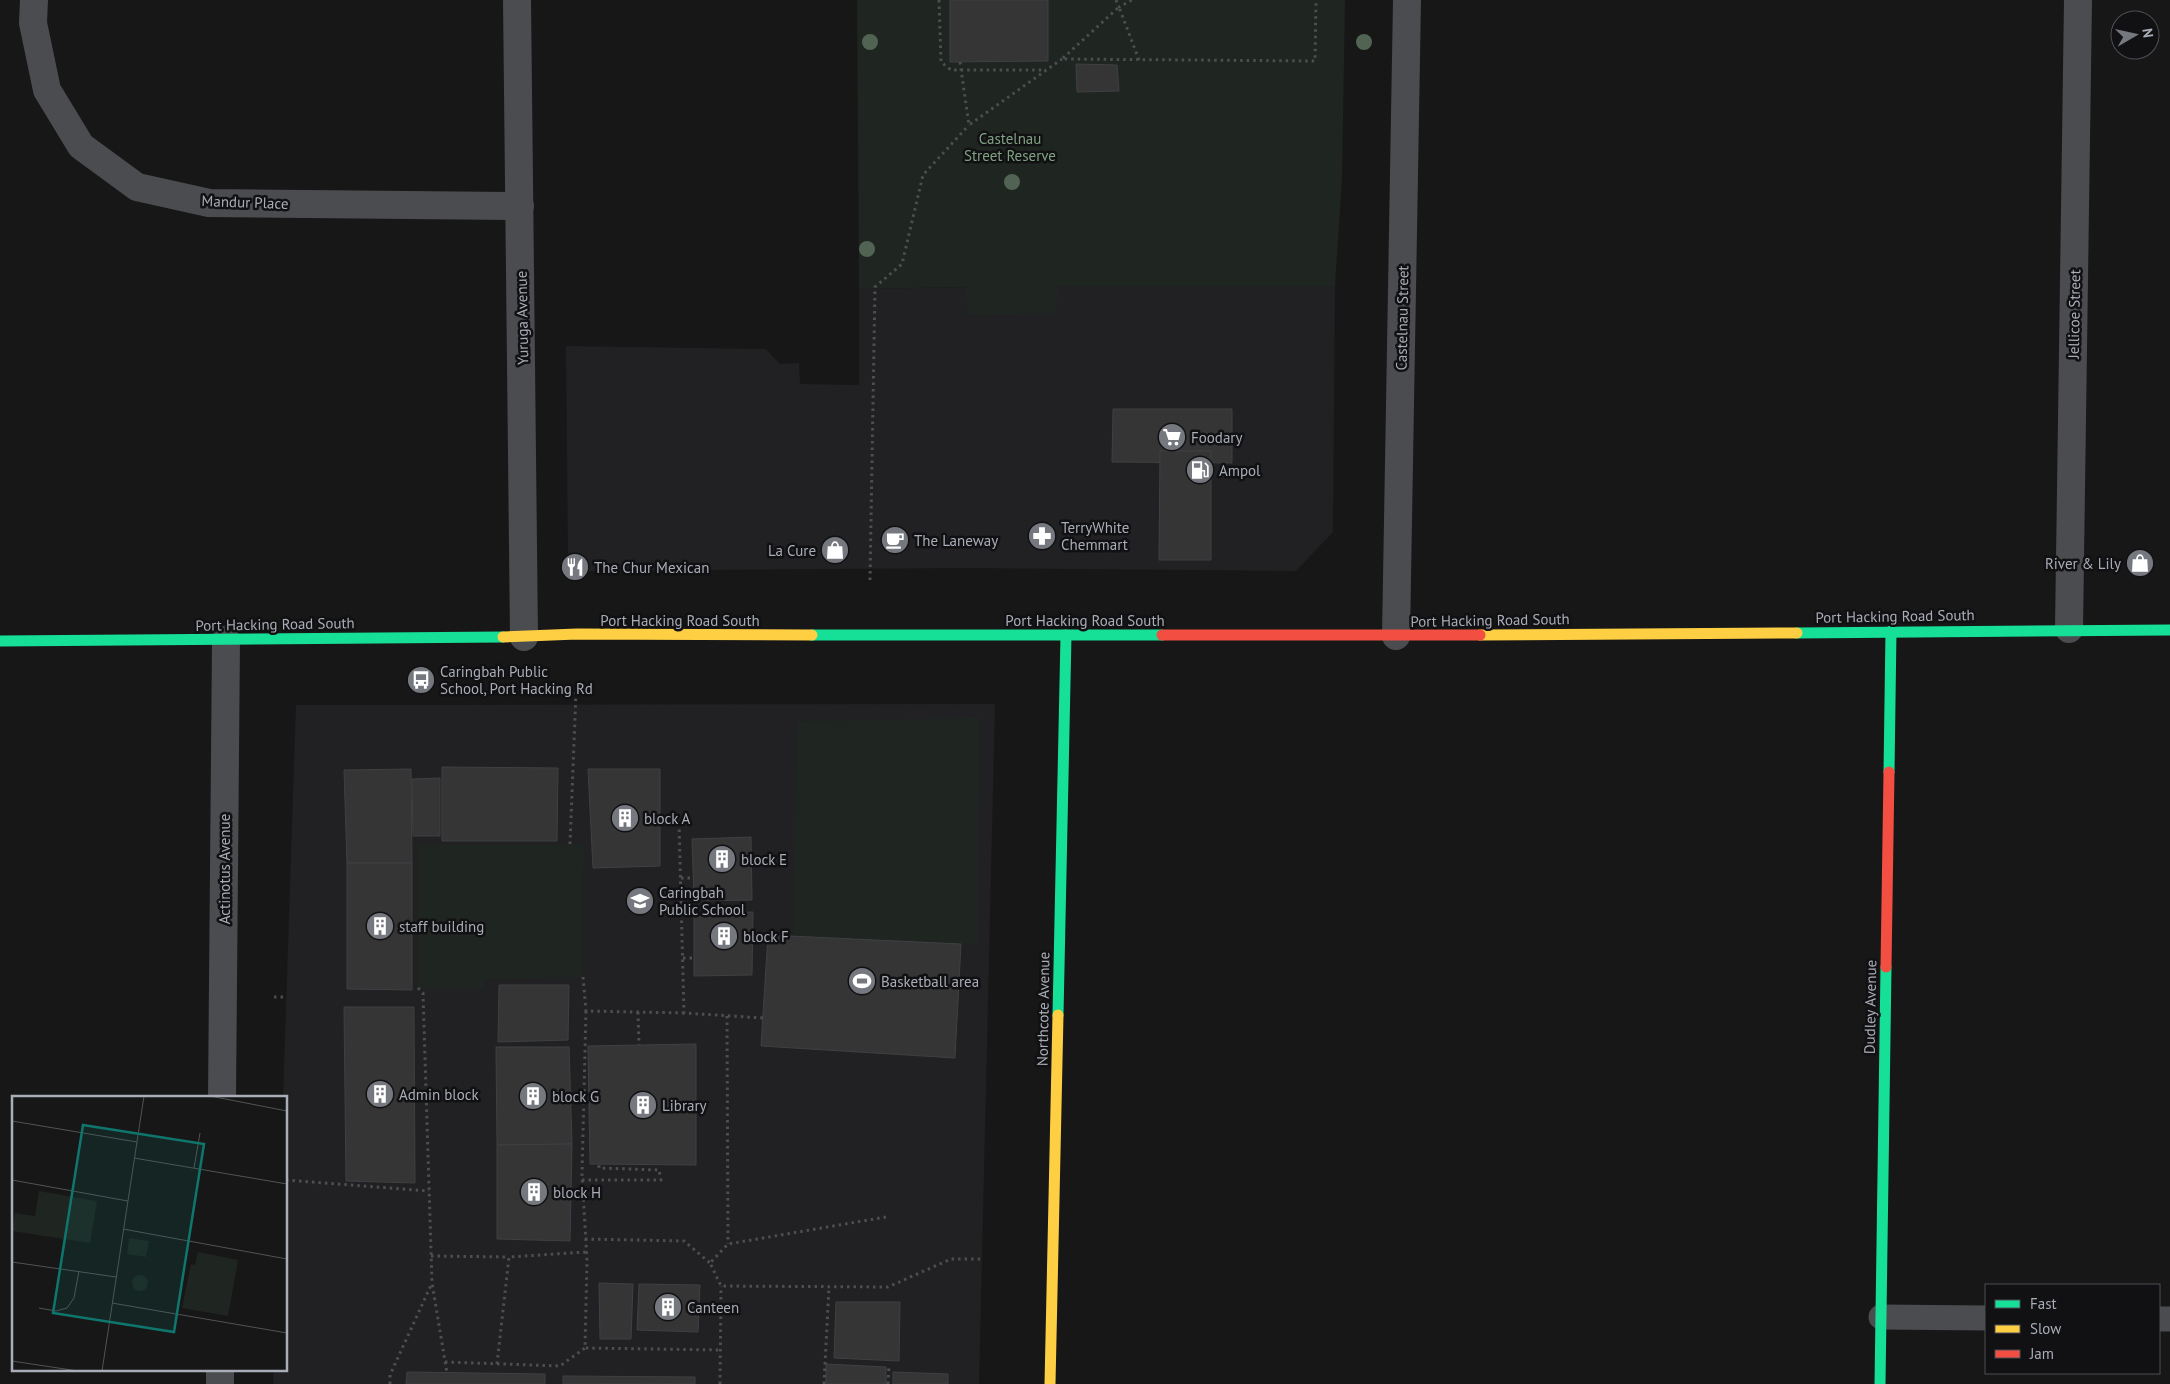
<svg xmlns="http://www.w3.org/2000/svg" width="2170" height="1384" viewBox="0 0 2170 1384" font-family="'PT Sans',sans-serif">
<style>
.built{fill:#212123}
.green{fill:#1f2520}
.building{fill:#353536;stroke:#3f4043}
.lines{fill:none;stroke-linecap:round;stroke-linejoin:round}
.path{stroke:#4d4e51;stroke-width:3;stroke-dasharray:2.5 4;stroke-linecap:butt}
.lane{stroke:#4b4c4f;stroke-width:25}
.street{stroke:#4b4c4f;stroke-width:28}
.fast{stroke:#16e098;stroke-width:11}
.slow{stroke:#ffcf43;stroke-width:11}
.jam{stroke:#f24e42;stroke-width:11}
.tree{fill:#516352}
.labels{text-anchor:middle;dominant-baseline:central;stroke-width:5;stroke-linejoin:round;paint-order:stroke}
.park-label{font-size:15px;fill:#81a183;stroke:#111113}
.street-label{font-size:15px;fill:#a9adb7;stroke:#111113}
.poi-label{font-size:15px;fill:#a9adb7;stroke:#111113;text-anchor:start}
.inset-road{fill:none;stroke:#515357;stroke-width:1}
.view{fill:#0f766e;fill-opacity:0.15;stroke:#0f766e;stroke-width:2.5}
.inset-edge{fill:none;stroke:#a9adb7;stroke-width:2.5}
</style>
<rect width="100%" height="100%" fill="#171717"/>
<g class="built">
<path d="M1058,286H1335L1333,532L1296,571L970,568L579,571L568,560L566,346L766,349L780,364L799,363L800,384L859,385V289L967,287L968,315Z"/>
<path d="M995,704L979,1384H273L274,1370H286V1098H283L296,705Z"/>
</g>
<g class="green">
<path d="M857,0H1345L1342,179L1335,286H1058L1056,313L968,315L966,287L859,289Z"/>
<path d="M979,718L978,945L793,936L798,721Z"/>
<path d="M418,845H584L583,977L485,979L484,988H418Z"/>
</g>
<g class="building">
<path d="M950,0H1048V61L950,62Z"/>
<path d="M1076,64L1117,65L1119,91L1077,92Z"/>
<path d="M1113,409H1232V463L1112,462Z"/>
<path d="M1160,451H1211V560H1159Z"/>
<path d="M442,767L558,768L557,841H442Z"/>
<path d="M411,769L412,863H347L344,770Z"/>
<path d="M588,769H660V866L593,868Z"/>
<path d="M440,778V836H413L412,779Z"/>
<path d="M751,837L752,900L694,901L692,839Z"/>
<path d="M347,863H412V990L347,989Z"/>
<path d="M753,912L752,975L694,976V914Z"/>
<path d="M768,935L961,944L955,1058L761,1046Z"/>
<path d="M499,985H569L568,1040L498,1042Z"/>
<path d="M344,1007H414L415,1183L346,1181Z"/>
<path d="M696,1044V1165L590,1164L588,1046Z"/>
<path d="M496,1047H569L572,1144L497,1145Z"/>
<path d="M572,1144L570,1241L497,1239V1145Z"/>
<path d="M599,1283L633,1284L631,1339H600Z"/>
<path d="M639,1284L700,1285L698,1332L637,1330Z"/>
<path d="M836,1302H900L899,1361L834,1358Z"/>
<path d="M826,1364L886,1367V1384H826Z"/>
<path d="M407,1372L545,1374V1384H406Z"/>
<path d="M893,1372L948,1374V1384H893Z"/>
<path d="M563,1376L695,1377V1384H563Z"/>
</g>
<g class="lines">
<g class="path">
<path d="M939,0L941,62L951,70H1046"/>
<path d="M1116,0L1119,7L1132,0"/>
<path d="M1139,60L1119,7L1062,59L1315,61L1316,0"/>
<path d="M960,62L969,125L1062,59"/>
<path d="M870,580L875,287L902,264L923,175L969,125"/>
<path d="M679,823L684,1013L763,1018"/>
<path d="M570,844L576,692"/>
<path d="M681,878H693"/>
<path d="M683,958H694"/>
<path d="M583,977L586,1011L684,1013"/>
<path d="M418,988L423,993L432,1283L447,1373"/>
<path d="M274,997H286"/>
<path d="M586,1011L582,1174L587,1261L585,1348L721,1350"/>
<path d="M638,1012L639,1045"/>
<path d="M727,1016L728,1244"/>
<path d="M286,1180L429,1191"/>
<path d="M582,1180H661L659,1170L599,1168V1164"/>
<path d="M886,1217L728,1244L710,1263L721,1286L888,1287L951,1259H982"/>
<path d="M585,1239L684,1241L710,1263"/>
<path d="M431,1256L509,1257"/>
<path d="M445,1362L560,1366L585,1348"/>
<path d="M497,1364L509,1257L586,1252"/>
<path d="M390,1384V1375L432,1283"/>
<path d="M720,1384L721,1286"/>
<path d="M824,1384L829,1287"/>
<path d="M888,1384L889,1365"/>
</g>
<g class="lane">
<path d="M1881,1317L1986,1318"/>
<path d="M2159,1319H2170"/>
</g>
<g class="street">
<path d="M34,0L33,23L47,90L81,146L137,187L209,203L520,206"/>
<path d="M517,0L524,637"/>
<path d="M2069,629L2078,0"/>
<path d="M1396,636L1407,0"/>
<path d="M222,1098L226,640"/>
<path d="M220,1384V1370"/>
</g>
<g class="fast">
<path d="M1797,633L2170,630"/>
<path d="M812,635H1162"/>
<path d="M0,641L503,637"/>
<path d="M1889,772L1891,631"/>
<path d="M1058,1015L1066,635"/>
<path d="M1880,1384L1886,967"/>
</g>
<g class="slow">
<path d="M1480,635L1797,633"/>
<path d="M503,637L577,634L812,635"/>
<path d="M1050,1384L1058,1015"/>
</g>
<g class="jam">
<path d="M1162,635H1480"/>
<path d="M1886,967L1889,772"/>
</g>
</g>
<g class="tree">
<circle cx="870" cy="42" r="8"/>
<circle cx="1364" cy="42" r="8"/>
<circle cx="1012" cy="182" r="8"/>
<circle cx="867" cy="249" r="8"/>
</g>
<defs>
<symbol id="supermarket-disc" viewBox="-11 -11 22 22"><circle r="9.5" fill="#76787f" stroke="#111113"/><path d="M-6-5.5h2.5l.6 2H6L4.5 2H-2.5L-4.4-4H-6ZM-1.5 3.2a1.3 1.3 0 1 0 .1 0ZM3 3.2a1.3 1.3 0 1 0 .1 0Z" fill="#fff"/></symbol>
<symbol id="fuel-disc" viewBox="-11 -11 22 22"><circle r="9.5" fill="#76787f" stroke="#111113"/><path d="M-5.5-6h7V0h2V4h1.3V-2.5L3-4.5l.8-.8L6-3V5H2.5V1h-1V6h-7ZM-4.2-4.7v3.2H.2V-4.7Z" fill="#fff"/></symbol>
<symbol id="pharmacy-disc" viewBox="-11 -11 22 22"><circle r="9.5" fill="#76787f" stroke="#111113"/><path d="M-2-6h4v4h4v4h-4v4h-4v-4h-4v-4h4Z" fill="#fff"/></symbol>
<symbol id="cafe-disc" viewBox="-11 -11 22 22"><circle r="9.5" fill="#76787f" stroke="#111113"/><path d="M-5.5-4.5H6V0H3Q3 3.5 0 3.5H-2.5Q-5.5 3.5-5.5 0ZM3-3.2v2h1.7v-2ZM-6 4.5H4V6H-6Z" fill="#fff"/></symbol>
<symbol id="shop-disc" viewBox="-11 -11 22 22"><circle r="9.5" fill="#76787f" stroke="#111113"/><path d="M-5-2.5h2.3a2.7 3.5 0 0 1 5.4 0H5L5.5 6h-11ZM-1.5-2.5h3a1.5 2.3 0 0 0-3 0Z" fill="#fff"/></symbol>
<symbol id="restaurant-disc" viewBox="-11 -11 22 22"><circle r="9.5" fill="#76787f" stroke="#111113"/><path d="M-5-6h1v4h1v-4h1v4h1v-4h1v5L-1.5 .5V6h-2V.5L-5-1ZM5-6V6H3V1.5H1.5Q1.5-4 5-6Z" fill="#fff"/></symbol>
<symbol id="bus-disc" viewBox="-11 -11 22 22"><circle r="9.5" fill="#76787f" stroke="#111113"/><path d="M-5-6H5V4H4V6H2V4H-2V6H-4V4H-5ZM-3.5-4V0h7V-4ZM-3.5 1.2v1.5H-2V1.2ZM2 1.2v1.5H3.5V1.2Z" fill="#fff"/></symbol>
<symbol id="building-disc" viewBox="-11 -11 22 22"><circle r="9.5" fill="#76787f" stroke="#111113"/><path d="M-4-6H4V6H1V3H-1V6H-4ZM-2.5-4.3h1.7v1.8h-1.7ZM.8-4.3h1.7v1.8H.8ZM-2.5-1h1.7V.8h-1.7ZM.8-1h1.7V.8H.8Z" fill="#fff"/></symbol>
<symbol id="school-disc" viewBox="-11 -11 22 22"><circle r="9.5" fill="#76787f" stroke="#111113"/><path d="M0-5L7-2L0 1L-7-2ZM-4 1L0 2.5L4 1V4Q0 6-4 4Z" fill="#fff"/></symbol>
<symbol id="stadium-disc" viewBox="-11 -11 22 22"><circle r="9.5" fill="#76787f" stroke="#111113"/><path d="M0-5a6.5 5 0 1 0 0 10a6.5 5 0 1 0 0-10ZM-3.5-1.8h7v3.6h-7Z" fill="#fff"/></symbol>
</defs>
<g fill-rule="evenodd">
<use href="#supermarket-disc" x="1156" y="421" width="32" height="32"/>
<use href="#fuel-disc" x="1184" y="454" width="32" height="32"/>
<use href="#pharmacy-disc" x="1026" y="520" width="32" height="32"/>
<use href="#cafe-disc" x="879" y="524" width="32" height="32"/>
<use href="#shop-disc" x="819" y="534" width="32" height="32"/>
<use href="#shop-disc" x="2124" y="547" width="32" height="32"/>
<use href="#restaurant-disc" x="559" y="551" width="32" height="32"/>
<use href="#bus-disc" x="405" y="664" width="32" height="32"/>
<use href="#building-disc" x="609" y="802" width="32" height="32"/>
<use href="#building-disc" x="706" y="843" width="32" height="32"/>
<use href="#school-disc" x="624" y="885" width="32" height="32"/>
<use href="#building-disc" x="364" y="910" width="32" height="32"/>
<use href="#building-disc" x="708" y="920" width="32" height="32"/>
<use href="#stadium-disc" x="846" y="965" width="32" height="32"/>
<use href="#building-disc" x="364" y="1078" width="32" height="32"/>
<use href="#building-disc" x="517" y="1080" width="32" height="32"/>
<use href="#building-disc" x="627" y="1089" width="32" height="32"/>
<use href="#building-disc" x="518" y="1176" width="32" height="32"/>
<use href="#building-disc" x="652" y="1291" width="32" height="32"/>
</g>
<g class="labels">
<g class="park-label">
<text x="1010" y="138">Castelnau<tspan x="1010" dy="17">Street Reserve</tspan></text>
</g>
<g class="street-label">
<text transform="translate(245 202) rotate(2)">Mandur Place</text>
<text transform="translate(2074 314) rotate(-89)">Jellicoe Street</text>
<text transform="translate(522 318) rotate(-91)">Yuruga Avenue</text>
<text transform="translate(1402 318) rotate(-89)">Castelnau Street</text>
<text transform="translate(1895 616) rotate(-1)">Port Hacking Road South</text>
<text x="680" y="620">Port Hacking Road South</text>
<text x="1085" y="620">Port Hacking Road South</text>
<text transform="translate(1490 620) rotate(-1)">Port Hacking Road South</text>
<text transform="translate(275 624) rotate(-1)">Port Hacking Road South</text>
<text transform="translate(224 869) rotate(-90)">Actinotus Avenue</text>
<text transform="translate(1870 1007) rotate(-89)">Dudley Avenue</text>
<text transform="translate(1043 1009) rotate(-89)">Northcote Avenue</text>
</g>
<g class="poi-label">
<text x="1191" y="437">Foodary</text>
<text x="1219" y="470">Ampol</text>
<text x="1061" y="527">TerryWhite<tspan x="1061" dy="17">Chemmart</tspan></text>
<text x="914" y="540">The Laneway</text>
<text x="816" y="550" text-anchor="end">La Cure</text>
<text x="2121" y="563" text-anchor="end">River &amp; Lily</text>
<text x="594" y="567">The Chur Mexican</text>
<text x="440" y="671">Caringbah Public<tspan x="440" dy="17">School, Port Hacking Rd</tspan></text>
<text x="644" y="818">block A</text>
<text x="741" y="859">block E</text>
<text x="659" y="892">Caringbah<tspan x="659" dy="17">Public School</tspan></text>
<text x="399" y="926">staff building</text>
<text x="743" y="936">block F</text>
<text x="881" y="981">Basketball area</text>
<text x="399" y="1094">Admin block</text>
<text x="552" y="1096">block G</text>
<text x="662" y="1105">Library</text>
<text x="553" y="1192">block H</text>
<text x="687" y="1307">Canteen</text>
</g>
</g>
<g transform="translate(12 1096)">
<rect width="275" height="275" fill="#171717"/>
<path d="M27,95L85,105L78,147L0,135L3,117L23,120ZM117,142L137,145L134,161L115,158ZM186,156L226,164L216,220L170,212L179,168L183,169ZM120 187a8 8 0 1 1 16 0a8 8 0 1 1-16 0Z" fill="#1f2520"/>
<path class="inset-road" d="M198,0L275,15M0,25L125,46M122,62L275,88M182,72L188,37M0,84L116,105M111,133L275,163M0,166L104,181M100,207L275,237M27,212L44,215L55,212L62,202L67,175M0,265L66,275M90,275L132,0"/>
<path class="view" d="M71,29L192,48L162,236L41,217Z"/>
<rect width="275" height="275" class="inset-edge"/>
</g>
<rect x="1985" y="1284" width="175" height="90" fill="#111113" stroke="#4e4f55"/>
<rect x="1995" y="1300" width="25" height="8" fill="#16e098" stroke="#4e4f55"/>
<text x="2030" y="1309" font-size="15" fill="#a9adb7">Fast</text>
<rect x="1995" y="1325" width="25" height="8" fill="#ffcf43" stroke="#4e4f55"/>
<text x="2030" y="1334" font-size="15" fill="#a9adb7">Slow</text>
<rect x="1995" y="1350" width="25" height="8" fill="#f24e42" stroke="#4e4f55"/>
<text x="2030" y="1359" font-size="15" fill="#a9adb7">Jam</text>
<g transform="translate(2135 35) rotate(81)"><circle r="24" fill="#111113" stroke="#4e4f55"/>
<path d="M0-4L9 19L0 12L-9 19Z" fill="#76787f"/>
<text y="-8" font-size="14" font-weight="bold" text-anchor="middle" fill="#a9adb7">N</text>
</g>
</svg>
